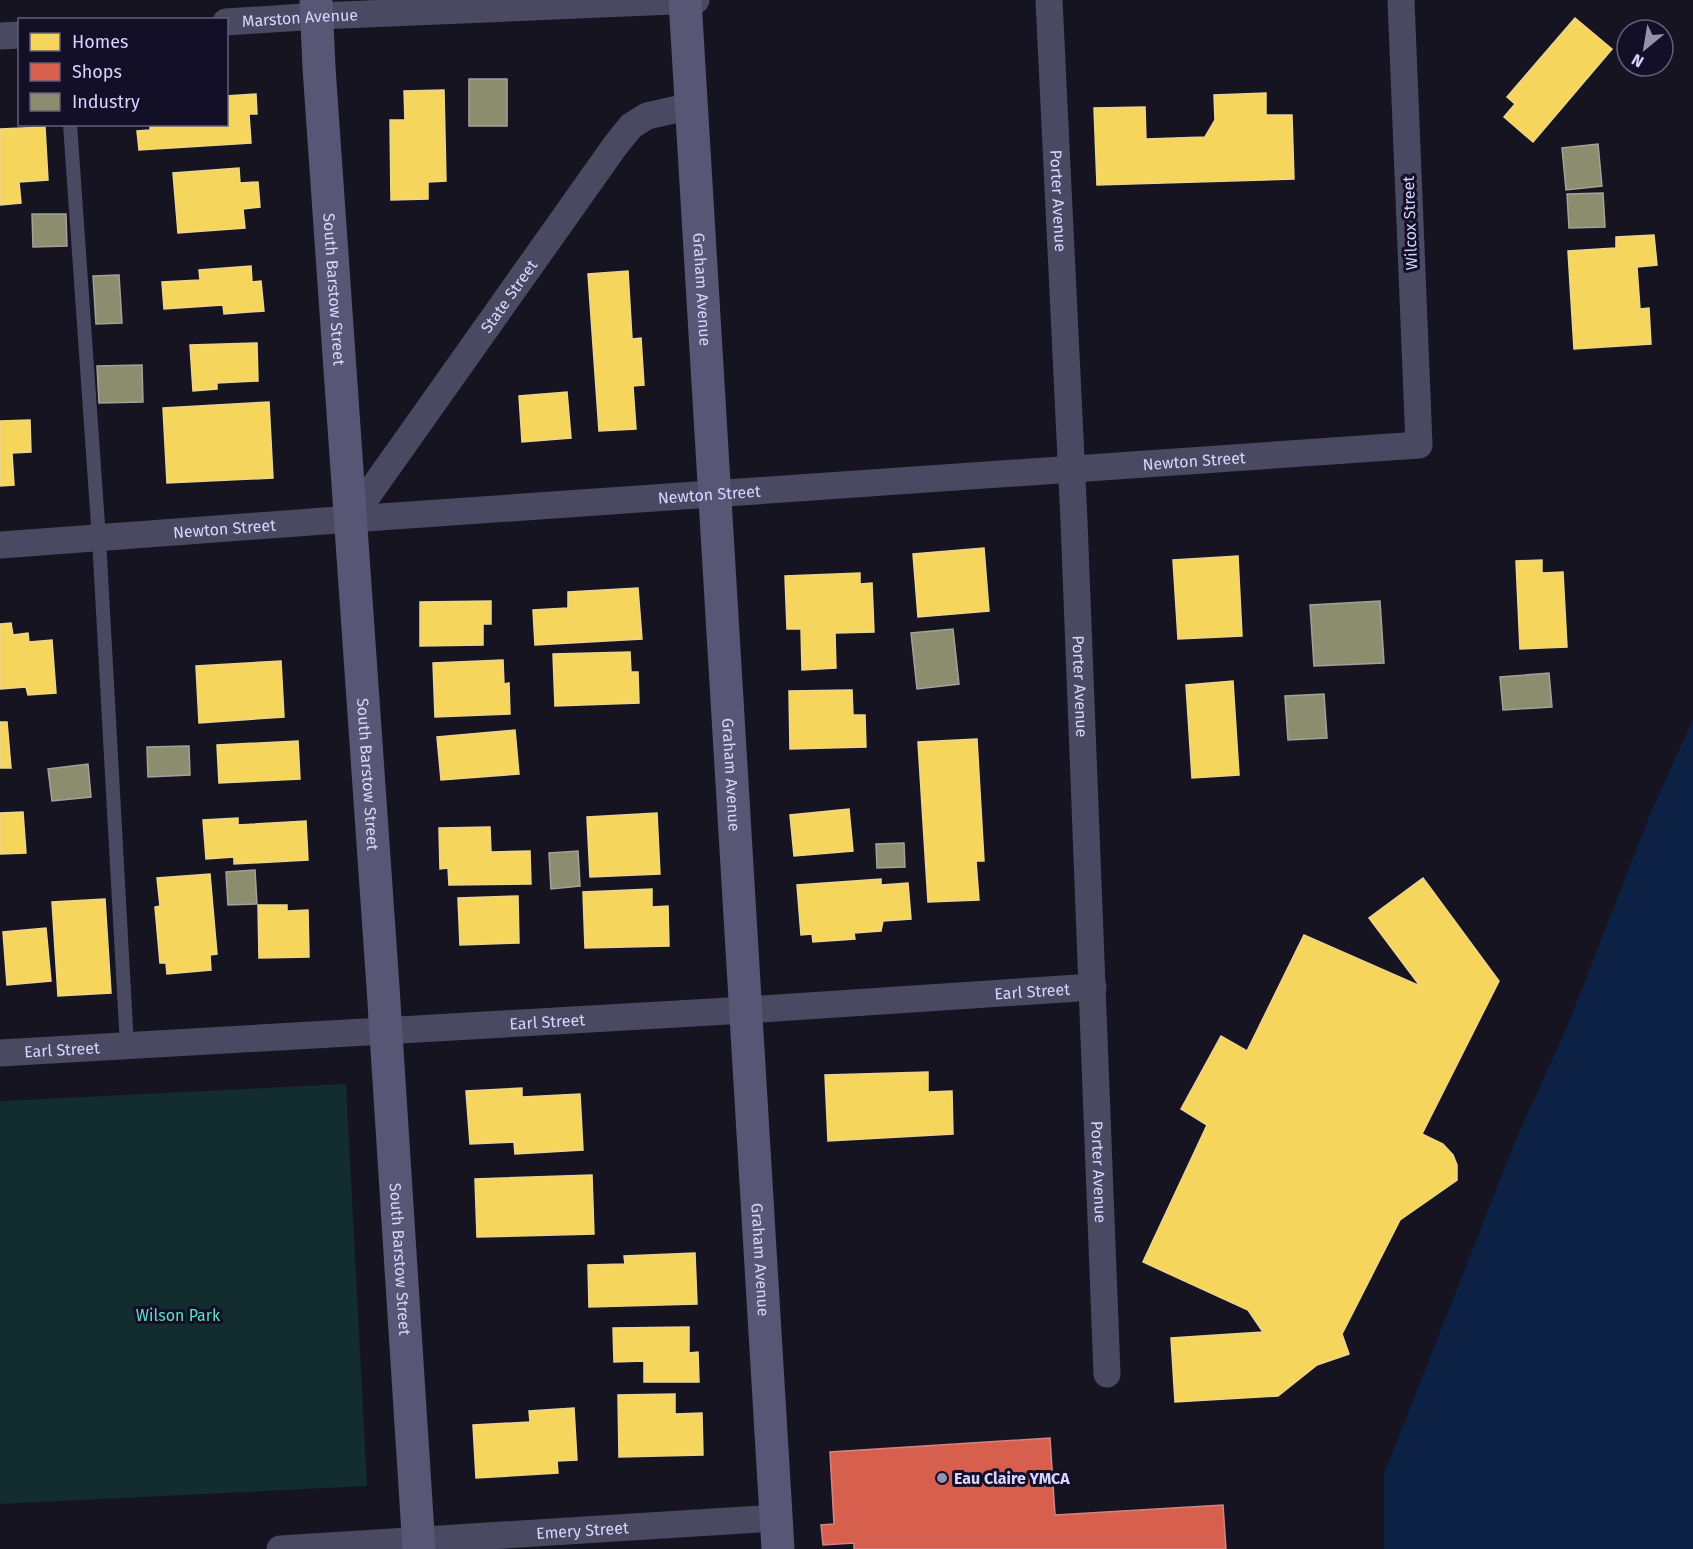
<svg xmlns="http://www.w3.org/2000/svg" width="1693" height="1549" viewBox="0 0 1693 1549" font-family="'Fira Sans',sans-serif">
<style>
.green{fill:#132c2d}
.water{fill:#0d2144}
.homes{fill:#f6d55c;stroke:#edd58d;stroke-width:1.5}
.shops{fill:#d6604d;stroke:#d78382;stroke-width:1.5}
.industry{fill:#8c8c6e;stroke:#a3a29a;stroke-width:1.5}
.lines{fill:none;stroke-linecap:round;stroke-linejoin:round}
.lane{stroke:#4a4962;stroke-width:14}
.street{stroke:#4a4962;stroke-width:27}
.secondary{stroke:#575674;stroke-width:33}
.poi-dot{fill:#9591b1;stroke:#130f26;stroke-width:2}
.labels{text-anchor:middle;dominant-baseline:central;stroke-width:6;stroke-linejoin:round;paint-order:stroke}
.street-label{font-size:16px;fill:#d9d4ff;stroke:#130f26}
.park-label{font-size:16px;fill:#5fe0c0;stroke:#130f26}
.poi-label{font-size:16px;font-weight:bold;fill:#d9d4ff;stroke:#130f26;text-anchor:start}
</style>
<rect width="100%" height="100%" fill="#161421"/>
<path class="green" d="M346,1084L367,1486L0,1504V1101Z"/>
<path class="water" d="M1693,719V1549H1384V1474L1517,1137L1567,1027L1651,812Z"/>
<g class="homes">
<path d="M1575,18L1612,49L1533,142L1504,117L1515,104L1507,97Z"/>
<path d="M444,90L446,181L428,182V199L391,200L390,120H405L404,91Z"/>
<path d="M1266,93V115H1292L1294,179L1097,185L1094,108L1145,107L1146,139L1205,137L1215,120L1214,95Z"/>
<path d="M256,94L257,114H249L251,143L139,150L137,131L150,130V124H226V96Z"/>
<path d="M45,127L48,180L19,182L21,203L0,205V129Z"/>
<path d="M239,168L240,183L258,182L260,207L243,209L245,228L178,233L173,173Z"/>
<path d="M1654,235L1657,265L1637,267L1640,309L1649,308L1651,344L1574,349L1568,251L1616,248V237Z"/>
<path d="M251,266L252,282L261,281L264,311L224,314L223,305L164,309L162,282L200,280L199,270Z"/>
<path d="M628,271L632,339L641,338L644,385L633,386L636,429L599,431L588,274Z"/>
<path d="M257,343L258,381L217,383V389L193,391L190,345Z"/>
<path d="M567,392L571,438L522,442L519,396Z"/>
<path d="M269,402L273,478L167,483L163,408Z"/>
<path d="M30,420L31,452L12,453L14,485L0,486V421Z"/>
<path d="M984,548L989,611L918,617L913,554Z"/>
<path d="M1238,556L1242,636L1178,639L1173,560Z"/>
<path d="M1542,560V573L1563,572L1567,647L1520,649L1516,561Z"/>
<path d="M860,573V584L872,583L874,632L835,633L836,668L802,670L801,629H787L785,576Z"/>
<path d="M638,588L642,639L535,645L533,610L568,608V592Z"/>
<path d="M491,601V624H483V645L420,646V602Z"/>
<path d="M11,623L13,635L28,633L29,642L52,640L56,693L28,695L26,687L0,689V624Z"/>
<path d="M630,652L631,672H638L639,703L555,706L553,654Z"/>
<path d="M503,660L504,684L509,683L510,714L435,717L433,663Z"/>
<path d="M281,661L284,717L199,723L196,666Z"/>
<path d="M1233,681L1239,775L1192,778L1186,685Z"/>
<path d="M852,690L853,715H865L866,747L790,749L789,691Z"/>
<path d="M0,722H7L11,768H0Z"/>
<path d="M515,730L519,774L441,780L437,737Z"/>
<path d="M977,739L984,861H976L979,900L928,902L918,742Z"/>
<path d="M298,741L300,779L219,783L217,745Z"/>
<path d="M849,809L853,851L794,856L790,815Z"/>
<path d="M23,812L26,853L0,854V813Z"/>
<path d="M657,813L660,874L590,877L587,817Z"/>
<path d="M238,818V825L306,821L308,860L234,864V857L206,859L203,820Z"/>
<path d="M490,827L491,852L530,851L531,884L449,885L448,868L440,869L439,828Z"/>
<path d="M210,874L217,954L210,955L211,970L167,974L166,963H160L155,907L160,906L157,878Z"/>
<path d="M1423,878L1499,981L1422,1134L1443,1144L1453,1155L1457,1165V1180L1400,1220L1342,1334L1349,1354L1317,1365L1278,1396L1175,1402L1171,1338L1263,1332L1248,1310L1143,1262L1207,1125L1181,1109L1221,1036L1247,1051L1304,935L1420,986L1369,918Z"/>
<path d="M881,879V885L908,883L911,919L883,921L881,931L854,933L855,939L813,942L812,934L801,935L797,885Z"/>
<path d="M652,889V907L668,906L669,946L585,948L583,892Z"/>
<path d="M518,896L519,943L460,945L458,898Z"/>
<path d="M105,899L111,993L58,996L52,902Z"/>
<path d="M258,905H287V911L308,910L309,957L259,958Z"/>
<path d="M46,928L51,981L7,985L3,932Z"/>
<path d="M928,1072V1092L952,1091L953,1134L828,1141L825,1075Z"/>
<path d="M522,1088V1097L580,1094L583,1150L515,1154L514,1142L470,1144L466,1091Z"/>
<path d="M592,1175L594,1234L477,1237L475,1179Z"/>
<path d="M695,1253L697,1304L589,1307L588,1265L625,1264L624,1256Z"/>
<path d="M689,1327V1353L698,1352L699,1382H644V1361L614,1362L613,1328Z"/>
<path d="M675,1394V1414L702,1413L703,1455L619,1457L618,1395Z"/>
<path d="M574,1408L577,1460L557,1461L558,1473L476,1478L473,1425L530,1422L529,1411Z"/>
</g>
<path class="shops" d="M1050,1438L1055,1515L1223,1505L1226,1549H854V1543L823,1545L821,1525L834,1524L830,1452Z"/>
<g class="industry">
<rect x="469" y="79" width="38" height="47"/>
<path d="M1598,144L1602,186L1566,190L1562,148Z"/>
<path d="M1603,193L1605,227L1569,228L1567,194Z"/>
<path d="M32,214H66L67,246L33,247Z"/>
<path d="M119,275L122,323L96,324L93,276Z"/>
<path d="M142,365L143,402L99,403L97,366Z"/>
<path d="M1380,601L1384,663L1314,666L1310,605Z"/>
<path d="M953,629L959,684L917,689L911,633Z"/>
<path d="M1549,673L1552,707L1503,710L1500,677Z"/>
<path d="M1324,694L1327,738L1288,740L1285,696Z"/>
<path d="M189,746L190,775L148,777L147,747Z"/>
<path d="M88,764L91,797L52,801L48,769Z"/>
<path d="M904,843L905,867L877,868L876,844Z"/>
<path d="M578,851L580,886L551,889L549,853Z"/>
<path d="M255,870L257,904L228,905L226,872Z"/>
</g>
<g class="lines">
<path class="lane" d="M70,124L99,539L127,1046"/>
<g class="street">
<path id="s1" d="M1049,0L1074,521L1107,1374"/>
<path id="s2" d="M226,22L318,16L696,0"/>
<path d="M0,36L20,35"/>
<path id="s3" d="M351,519L615,146L631,126L647,116L691,106"/>
<path id="s4" d="M0,545L351,519L1419,445L1401,0"/>
<path id="s5" d="M0,1053L746,1010L1093,987"/>
<path id="s6" d="M280,1549L776,1518"/>
</g>
<g class="secondary">
<path id="s7" d="M316,0L319,68L383,987L419,1549"/>
<path id="s8" d="M685,0L778,1549"/>
</g>
</g>
<circle class="poi-dot" cx="942" cy="1478" r="6"/>
<g class="labels">
<g class="street-label">
<text stroke="none"><textPath href="#s2" startOffset="74">Marston Avenue</textPath></text>
<text stroke="none"><textPath href="#s1" startOffset="201">Porter Avenue</textPath></text>
<text transform="translate(1410 223) rotate(-92)">Wilcox Street</text>
<text stroke="none"><textPath href="#s8" startOffset="290">Graham Avenue</textPath></text>
<text stroke="none"><textPath href="#s7" startOffset="290">South Barstow Street</textPath></text>
<text stroke="none"><textPath href="#s3" startOffset="273">State Street</textPath></text>
<text stroke="none"><textPath href="#s4" startOffset="1197">Newton Street</textPath></text>
<text stroke="none"><textPath href="#s4" startOffset="711">Newton Street</textPath></text>
<text stroke="none"><textPath href="#s4" startOffset="225">Newton Street</textPath></text>
<text stroke="none"><textPath href="#s1" startOffset="687">Porter Avenue</textPath></text>
<text stroke="none"><textPath href="#s7" startOffset="776">South Barstow Street</textPath></text>
<text stroke="none"><textPath href="#s8" startOffset="776">Graham Avenue</textPath></text>
<text stroke="none"><textPath href="#s5" startOffset="1034">Earl Street</textPath></text>
<text stroke="none"><textPath href="#s5" startOffset="548">Earl Street</textPath></text>
<text stroke="none"><textPath href="#s5" startOffset="62">Earl Street</textPath></text>
<text stroke="none"><textPath href="#s1" startOffset="1173">Porter Avenue</textPath></text>
<text stroke="none"><textPath href="#s7" startOffset="1262">South Barstow Street</textPath></text>
<text stroke="none"><textPath href="#s8" startOffset="1262">Graham Avenue</textPath></text>
<text stroke="none"><textPath href="#s6" startOffset="303">Emery Street</textPath></text>
</g>
<g class="park-label">
<text x="178" y="1315">Wilson Park</text>
</g>
<g class="poi-label">
<text x="954" y="1478">Eau Claire YMCA</text>
</g>
</g>
<rect x="18" y="18" width="210" height="108" fill="#130f26" stroke="#625e7d" stroke-width="1.5"/>
<rect x="30" y="33" width="30" height="18" fill="#f6d55c" stroke="#625e7d" stroke-width="1.5"/>
<text x="72" y="48" font-size="18" fill="#d9d4ff">Homes</text>
<rect x="30" y="63" width="30" height="18" fill="#d6604d" stroke="#625e7d" stroke-width="1.5"/>
<text x="72" y="78" font-size="18" fill="#d9d4ff">Shops</text>
<rect x="30" y="93" width="30" height="18" fill="#8c8c6e" stroke="#625e7d" stroke-width="1.5"/>
<text x="72" y="108" font-size="18" fill="#d9d4ff">Industry</text>
<g transform="translate(1645 48) rotate(210)"><circle r="28" fill="#130f26" stroke="#625e7d" stroke-width="1.5"/>
<path d="M0-4.5L10 22L0 15L-10 22Z" fill="#9591b1"/>
<text y="-9" font-size="16" font-weight="bold" text-anchor="middle" fill="#d9d4ff">N</text>
</g>
</svg>
